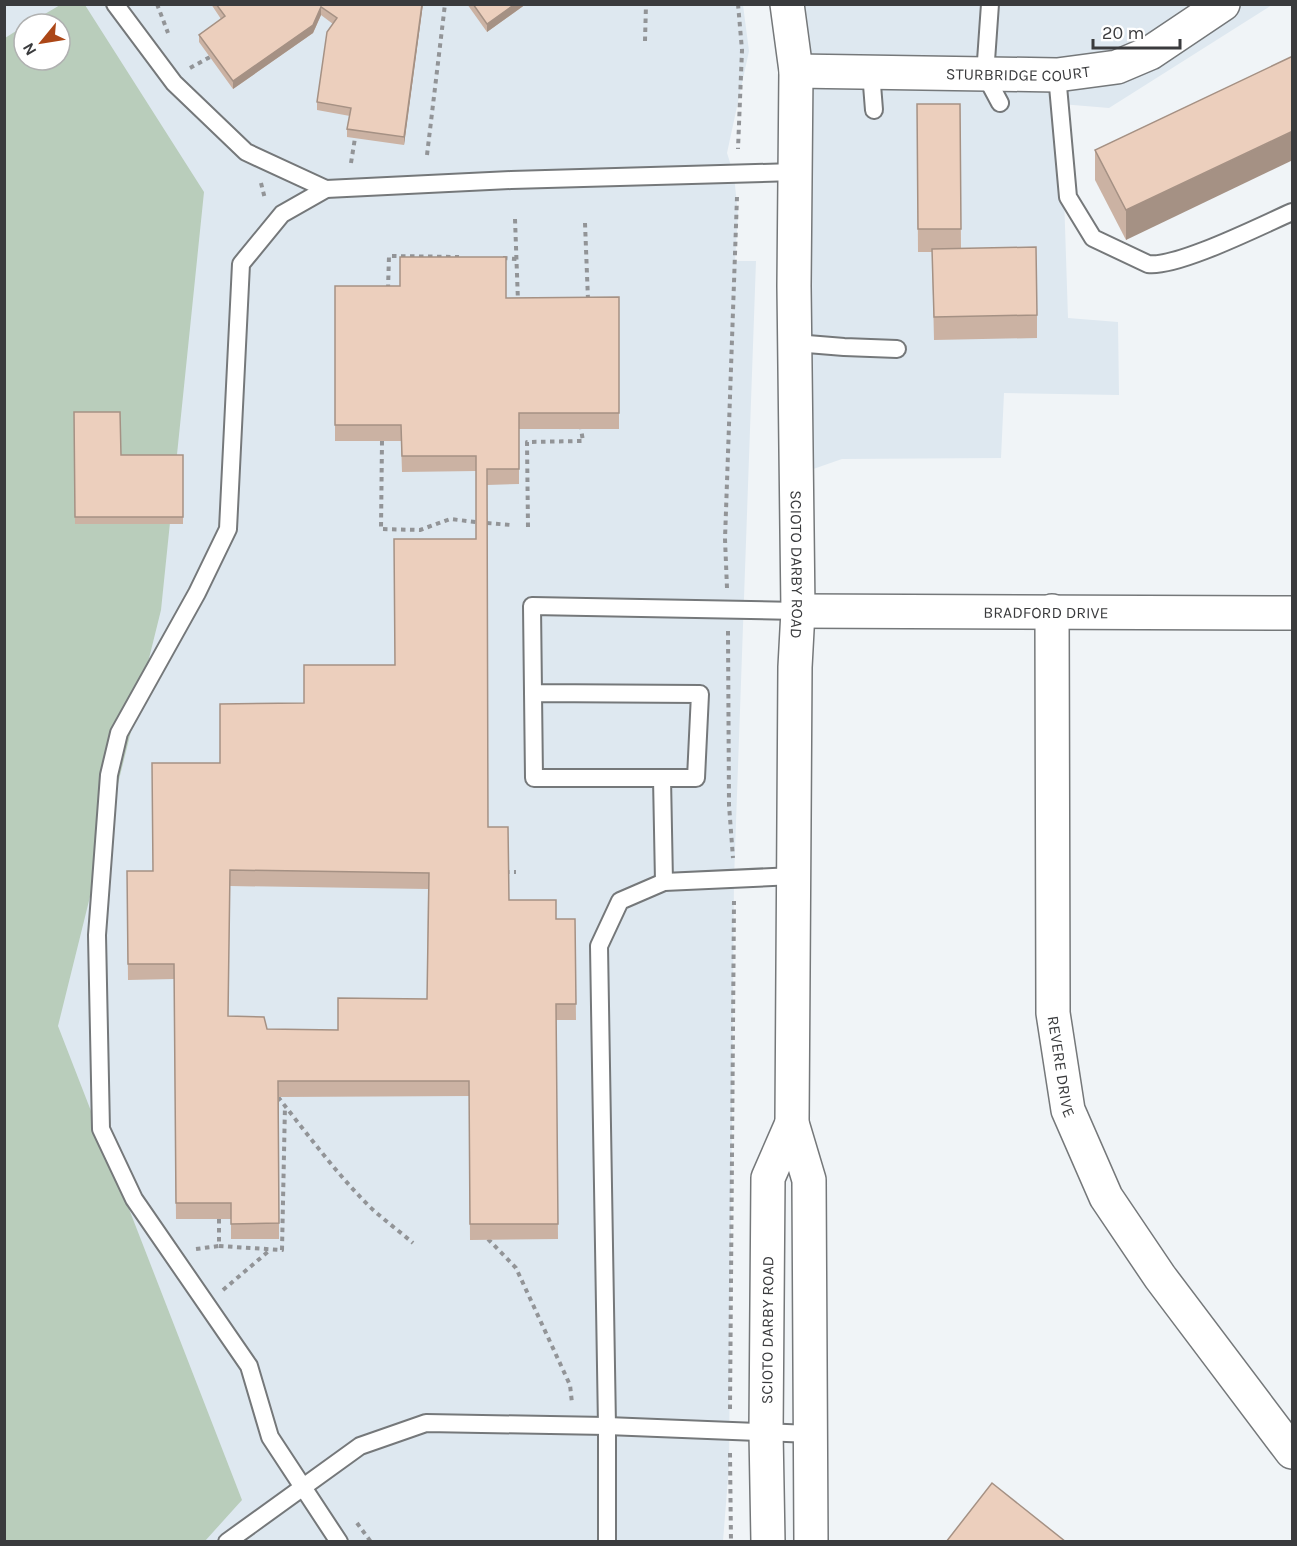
<svg xmlns="http://www.w3.org/2000/svg" width="1297" height="1546" viewBox="0 0 1297 1546" font-family="Karla,sans-serif">
<style>
.built{fill:#dee8f0;fill-rule:evenodd}
.green{fill:#b9cdbb}
.lines{fill:none;stroke-linecap:round;stroke-linejoin:round}
.service-casing{stroke:#75787a;stroke-width:20}
.minor-casing{stroke:#75787a;stroke-width:36}
.secondary-casing{stroke:#75787a;stroke-width:36}
.path{stroke:#929497;stroke-width:4;stroke-dasharray:4.5 4.5;stroke-linecap:butt}
.service{stroke:#fff;stroke-width:16}
.minor{stroke:#fff;stroke-width:33}
.secondary{stroke:#fff;stroke-width:33}
.wall{fill:#cbb2a3;fill-rule:evenodd}
.shaded-wall{fill:#a59184}
.building{fill:#eccfbd;stroke:#a59184;stroke-width:1.5;fill-rule:evenodd}
.labels{text-anchor:middle;dominant-baseline:central;stroke-width:5;stroke-linejoin:round;paint-order:stroke}
.street-label{font-size:16px;fill:#3a3b3d;stroke:#fff}
</style>
<rect width="100%" height="100%" fill="#f0f4f7"/>
<g class="built">
<path d="M5,5H743L749,51L727,153L734,175L738,215L735,261H756L734,879L729,1466L723,1541L5,1542ZM24,24H60V60H24Z"/>
<path d="M785,5H1272L1109,108L1061,104L1068,318L1118,322L1119,395L1004,393L1001,458L842,459L796,475Z"/>
</g>
<path class="green" d="M60,5H85L204,192L161,610L58,1026L242,1500L205,1541L5,1542V38L24,26V60H60V24H28Z"/>
<g class="lines">
<defs>
<g id="service">
<path d="M115,4L174,83L246,152L326,189"/>
<path d="M990,4L985,75L1000,103"/>
<path d="M871,72L874,110"/>
<path d="M1057,75L1068,197L1093,238L1148,264C1177,268 1262,225 1292,212"/>
<path d="M795,343L844,347L897,349"/>
<path d="M533,693L700,694L696,778H534L532,606L798,611"/>
<path d="M662,778L664,882"/>
<path d="M227,1542L360,1446L426,1423L607,1426L811,1434"/>
<path d="M339,1542L270,1437L249,1366L134,1199L101,1129L97,935L109,775L119,733L197,593L228,529L241,264L282,214L326,189L511,180L795,172"/>
<path d="M607,1542V1426L599,946L620,901L664,882L794,876"/>
</g>
<g id="minor">
<path id="s1" d="M796,71L1057,75L1117,67L1150,53L1223,4"/>
<path id="s2" d="M798,611L1292,613"/>
<path id="s3" d="M1052,611L1053,1013L1068,1110L1106,1197L1160,1277L1292,1452"/>
</g>
<g id="secondary">
<path id="s4" d="M787,4L796,71L794,286L798,611L795,667L792,1123L809,1180L811,1542"/>
<path id="s5" d="M768,1542L766,1432L768,1178L792,1123"/>
</g>
</defs>
<use href="#service" class="service-casing"/>
<use href="#minor" class="minor-casing"/>
<use href="#secondary" class="secondary-casing"/>
<g class="path">
<path d="M157,4L168,33"/>
<path d="M738,4L742,50L738,149"/>
<path d="M645,41L646,4"/>
<path d="M190,68L210,57"/>
<path d="M427,155L445,4"/>
<path d="M351,163L355,138"/>
<path d="M261,183L265,199"/>
<path d="M515,219L518,302"/>
<path d="M585,223L588,300"/>
<path d="M503,258L517,259"/>
<path d="M388,289L389,256L459,257"/>
<path d="M382,441L381,529L420,530L450,519L476,522"/>
<path d="M487,523L511,525"/>
<path d="M528,527L527,442L583,441L581,429"/>
<path d="M727,588L725,539L737,197"/>
<path d="M728,631L729,805L733,858"/>
<path d="M505,872H516"/>
<path d="M278,1097C308,1135 336,1173 370,1207C384,1220 399,1231 413,1243"/>
<path d="M219,1219V1246L282,1250L285,1105"/>
<path d="M488,1239L516,1268L570,1385L572,1403"/>
<path d="M196,1249L219,1246"/>
<path d="M223,1290L270,1250"/>
<path d="M730,1409L734,901"/>
<path d="M730,1453L731,1542"/>
<path d="M357,1523L371,1542"/>
</g>
<use href="#service" class="service"/>
<use href="#minor" class="minor"/>
<use href="#secondary" class="secondary"/>
</g>
<g class="wall">
<path d="M211,4H423L404,145L347,137V129L350,116L317,110V102L333,24L321,15L313,33L233,89L199,42V35L221,19Z"/>
<path d="M467,4H526L487,32Z"/>
<path d="M1293,56L1126,240L1095,180V150Z"/>
<path d="M917,104H960L961,248L1037,315V338L934,340L932,252H918Z"/>
<path d="M335,286L506,298L619,297V429H519V484L487,485L488,827L509,900L556,919H575L576,1020H556L558,1239L470,1240L469,1096L279,1097V1239H231V1219H176L174,979L128,980L127,871H152L220,763L304,703L394,665L476,539V471L402,472L401,441H335ZM230,886L428,889L427,999L338,1030L267,1029L228,1016Z"/>
<path d="M74,412L121,455H183V524H75Z"/>
</g>
<g class="shaded-wall">
<path d="M422,4H423L404,145V137Z"/>
<path d="M515,4H526L487,32V24Z"/>
<path d="M321,7V15L313,33L233,89V81Z"/>
<path d="M1293,131V160L1126,240V210Z"/>
</g>
<g class="building">
<path d="M216,4H422L404,137L347,129L351,108L317,102L327,32L337,18L321,7L313,25L233,81L199,35L225,16Z"/>
<path d="M473,4H515L487,24Z"/>
<path d="M1293,56V131L1126,210L1095,150Z"/>
<path d="M917,104H960L961,229H918Z"/>
<path d="M1036,247L1037,315L934,317L932,249Z"/>
<path d="M400,257H506V298L619,297V413H519V469H487L488,827H508L509,900H556V919H575L576,1004H556L558,1224H470L469,1081H278L279,1223L231,1224V1203H176L174,964H128L127,871H153L152,763H220V704L304,703V665H395L394,539H476V456H402L401,425H335V286H400ZM230,870L429,873L427,999L338,998V1030L267,1029L264,1017L228,1016Z"/>
<path d="M74,412H120L121,455H183V517H75Z"/>
<path d="M992,1483L1066,1542H946Z"/>
</g>
<g class="labels">
<g class="street-label">
<text stroke="none"><textPath href="#s1" startOffset="222">STURBRIDGE COURT</textPath></text>
<text stroke="none"><textPath href="#s4" startOffset="561">SCIOTO DARBY ROAD</textPath></text>
<text stroke="none"><textPath href="#s2" startOffset="248">BRADFORD DRIVE</textPath></text>
<text stroke="none"><textPath href="#s3" startOffset="456">REVERE DRIVE</textPath></text>
<text stroke="none"><textPath href="#s5" startOffset="212">SCIOTO DARBY ROAD</textPath></text>
</g>
</g>
<rect width="1297" height="1546" fill="none" stroke="#3a3b3d" stroke-width="12"/>
<g transform="translate(42 42) rotate(240)"><circle r="28" fill="#ffffff" stroke="#b0b1b1" stroke-width="1.5"/>
<path d="M0-4.5L10 22L0 15L-10 22Z" fill="#ac4717"/>
<text y="-9" font-size="16" font-weight="bold" text-anchor="middle" fill="#3a3b3d">N</text>
</g>
<path d="M1093 39v9h87v-9" fill="none" stroke="#3a3b3d" stroke-width="3"/>
<text x="1102" y="39" font-size="18" fill="#3a3b3d" stroke="#ffffff" stroke-width="4.5" paint-order="stroke">20 m</text>
</svg>
